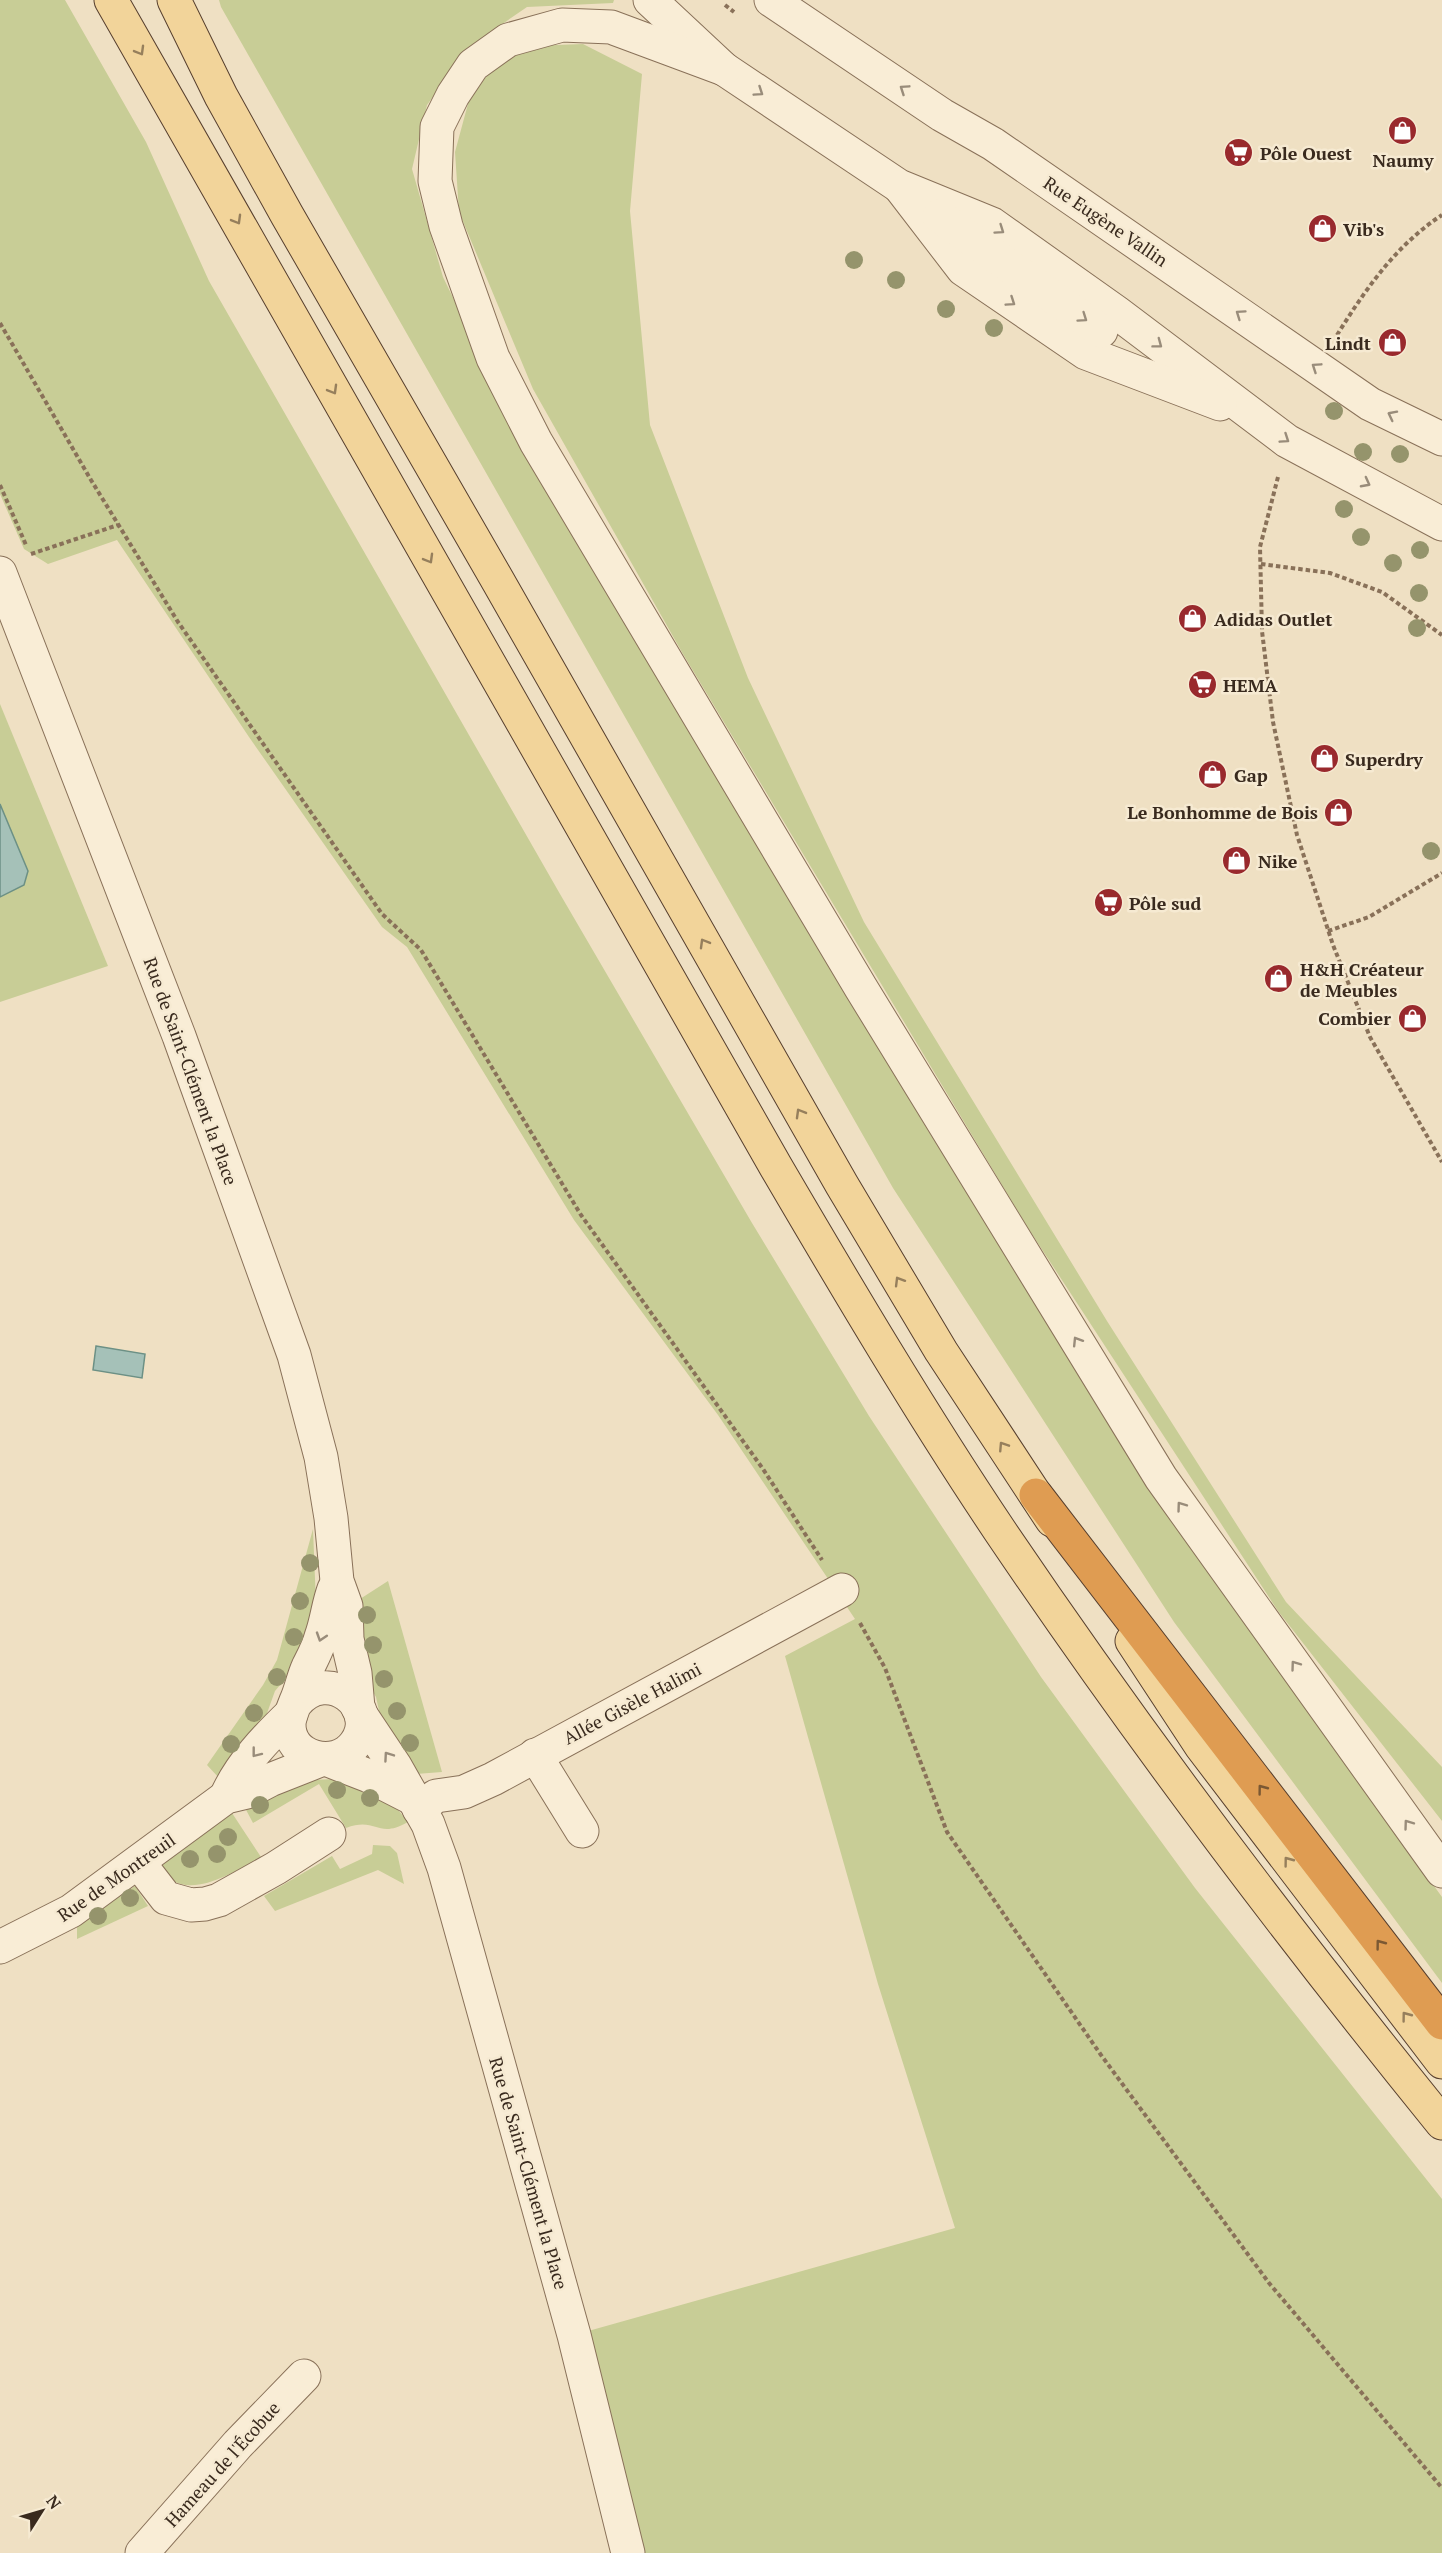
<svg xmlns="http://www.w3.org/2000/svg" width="1442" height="2553" viewBox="0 0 1442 2553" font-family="'PT Serif',serif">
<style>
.green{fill:#c8cd96}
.water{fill:#a5c1b8;stroke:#6c9085;stroke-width:1.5}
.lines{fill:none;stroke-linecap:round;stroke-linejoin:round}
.minor-casing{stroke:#897159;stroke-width:35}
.major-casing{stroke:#573f2e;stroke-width:35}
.highway-casing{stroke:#573f2e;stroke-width:35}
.path{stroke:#897159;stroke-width:4;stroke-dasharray:4.5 3;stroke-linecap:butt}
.minor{stroke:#f9edd6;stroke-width:33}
.major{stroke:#f2d49a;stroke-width:33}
.highway{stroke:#df9c52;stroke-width:33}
.tree{fill:#95946c}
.oneway{stroke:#967f5c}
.oneway2{stroke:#998c7a}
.oneway3{stroke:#7b5833}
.labels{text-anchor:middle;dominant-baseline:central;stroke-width:5;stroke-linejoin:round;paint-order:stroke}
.poi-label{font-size:18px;font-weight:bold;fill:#392a1e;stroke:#f6ead2;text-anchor:start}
.street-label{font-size:18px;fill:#392a1e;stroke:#f6ead2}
</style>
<rect width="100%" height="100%" fill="#efe0c3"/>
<g class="green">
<path d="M0,0H65L146,142L209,281L560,894L752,1223L869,1416L1041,1677L1195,1888L1442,2199V2553H628L574,2335L955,2228L878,1984L785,1656L855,1619L718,1415L574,1220L407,947L382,927L249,737L117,540L48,564L24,549L0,494Z"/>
<path d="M219,0H614L613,3L527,7L469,47L427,105L412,169L443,277L542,482L929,1132L1202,1563L1442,1897V1983L1174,1622L893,1188L221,7Z"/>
<path d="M583,44L642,74L630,211L650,425L748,678L864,922L1107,1321L1286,1602L1442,1767V1821L1278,1611L1026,1225L683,654L533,389L459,212L455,152L469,100L494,66L532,46Z"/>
<path d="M0,704L108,966L0,1002Z"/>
<path d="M313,1529L316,1604L298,1664L275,1691L266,1716L219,1778L207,1765L263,1685L277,1660Z"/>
<path d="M388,1581L442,1772L416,1774L383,1729L376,1697L368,1683L360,1599Z"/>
<path d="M336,1779L390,1800L408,1822C377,1840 377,1816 346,1828L319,1784L253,1823L244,1806L309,1780Z"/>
<path d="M232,1813L261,1857C239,1869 197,1897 172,1880C167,1877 163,1870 159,1866Z"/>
<path d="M373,1845L390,1846L397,1853L404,1884L378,1870L275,1911L264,1896L332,1856L340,1869L372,1854Z"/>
<path d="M135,1886L148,1906L77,1939V1925Z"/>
</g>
<g class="water">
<path d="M0,804L28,871L24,885L0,897Z"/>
<path d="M96,1346L145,1354L142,1378L93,1370Z"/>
</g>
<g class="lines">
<defs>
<g id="minor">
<path d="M650,0L724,69L899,186L992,224L1116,312L1287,441L1442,524"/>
<path d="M771,0L942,115L993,144L1370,404L1442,439"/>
<path d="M724,69L611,27L562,25L508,40L473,65L453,95L437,127L435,181L446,226L493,358L536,442L861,988L1161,1478L1442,1871"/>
<path d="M900,187L963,269L1086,353L1220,404"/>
<path d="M939,216L1101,331"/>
<path d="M0,573L179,1036L294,1355L321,1457L331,1518L337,1581L346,1606L347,1639L355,1673L358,1708"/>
<path d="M296,1703C328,1664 382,1708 355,1744C335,1771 288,1758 289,1723C290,1715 293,1709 296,1701C301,1690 303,1678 308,1667C313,1657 318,1648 321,1637C327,1621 328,1605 334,1589"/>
<path d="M361,1715L395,1766L428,1824L444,1868L574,2335L628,2553"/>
<path d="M535,1755L582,1831"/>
<path d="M328,1760L369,1776L412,1798"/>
<path d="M226,1797C240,1765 266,1738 291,1714"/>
<path d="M419,1809L436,1796L464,1792L493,1779L842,1590"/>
<path d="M139,1863L166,1898L191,1905L205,1904L219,1900L276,1868L329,1834"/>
<path d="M0,1947L71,1911L226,1797L247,1792L270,1780L323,1759"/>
<path d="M142,2553L238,2444L304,2376"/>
</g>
<g id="major">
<path d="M111,0L776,1167C848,1290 921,1413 1000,1531C1138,1735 1287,1932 1442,2123"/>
<path d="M174,0L221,96L287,215L498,581L842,1185L941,1351L1052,1520"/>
<path d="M1132,1641L1201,1746L1442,2062"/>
</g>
<path id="highway" d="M1036,1495L1442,2023"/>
</defs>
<use href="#minor" class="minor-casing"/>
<use href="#major" class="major-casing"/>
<use href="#highway" class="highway-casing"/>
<g class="path">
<path d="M725,5L734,12"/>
<path d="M0,323L91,480L178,622L382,914L421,950L581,1215L763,1469L822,1560"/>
<path d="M1337,335C1365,290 1396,245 1442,215"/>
<path d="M1278,477L1260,547L1262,631L1273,722L1297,835L1333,945L1370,1037L1442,1162"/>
<path d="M0,485L26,545"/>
<path d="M31,554L118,525"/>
<path d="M1261,564L1330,573L1382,592L1442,635"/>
<path d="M1328,931L1369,917L1442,873"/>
<path d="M860,1623L885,1668L947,1832L1101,2055L1269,2283L1442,2488"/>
</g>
<use href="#minor" class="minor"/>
<use href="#major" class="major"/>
<use href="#highway" class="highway"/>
</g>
<g class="tree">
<circle cx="854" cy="260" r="9"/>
<circle cx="896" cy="280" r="9"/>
<circle cx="946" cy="309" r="9"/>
<circle cx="994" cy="328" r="9"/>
<circle cx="1334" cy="411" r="9"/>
<circle cx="1363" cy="452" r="9"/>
<circle cx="1400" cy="454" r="9"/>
<circle cx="1344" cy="509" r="9"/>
<circle cx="1361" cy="537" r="9"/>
<circle cx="1420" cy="550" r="9"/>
<circle cx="1393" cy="563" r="9"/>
<circle cx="1419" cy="593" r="9"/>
<circle cx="1417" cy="628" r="9"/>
<circle cx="1431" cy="851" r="9"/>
<circle cx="310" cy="1563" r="9"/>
<circle cx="300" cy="1601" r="9"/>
<circle cx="367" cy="1615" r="9"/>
<circle cx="294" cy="1637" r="9"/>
<circle cx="373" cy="1645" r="9"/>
<circle cx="277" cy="1677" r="9"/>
<circle cx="384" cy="1679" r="9"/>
<circle cx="397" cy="1711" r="9"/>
<circle cx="254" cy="1713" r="9"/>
<circle cx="410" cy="1743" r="9"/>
<circle cx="231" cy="1744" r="9"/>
<circle cx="337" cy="1790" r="9"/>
<circle cx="370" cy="1798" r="9"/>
<circle cx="260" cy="1805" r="9"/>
<circle cx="228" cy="1837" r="9"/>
<circle cx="217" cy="1854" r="9"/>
<circle cx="190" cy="1859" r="9"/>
<circle cx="130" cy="1898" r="9"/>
<circle cx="98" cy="1916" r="9"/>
</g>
<defs><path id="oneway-chevron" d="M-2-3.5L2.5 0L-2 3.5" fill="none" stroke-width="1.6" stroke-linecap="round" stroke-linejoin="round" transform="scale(1.5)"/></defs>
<g class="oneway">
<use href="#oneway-chevron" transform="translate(140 51) rotate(60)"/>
<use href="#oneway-chevron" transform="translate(237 220) rotate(60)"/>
<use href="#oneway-chevron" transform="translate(333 390) rotate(60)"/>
<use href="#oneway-chevron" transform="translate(429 559) rotate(60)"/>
<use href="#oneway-chevron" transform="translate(704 943) rotate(-120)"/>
<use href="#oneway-chevron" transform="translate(800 1113) rotate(-120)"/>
<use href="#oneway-chevron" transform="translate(899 1281) rotate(-121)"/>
<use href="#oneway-chevron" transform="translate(1003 1446) rotate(-123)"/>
<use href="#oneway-chevron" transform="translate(1288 1861) rotate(-127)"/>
<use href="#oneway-chevron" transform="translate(1406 2016) rotate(-127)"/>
</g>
<g class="oneway2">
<use href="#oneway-chevron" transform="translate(904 89) rotate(-146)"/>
<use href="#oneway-chevron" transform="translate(759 92) rotate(34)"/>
<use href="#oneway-chevron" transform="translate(1000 230) rotate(35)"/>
<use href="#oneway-chevron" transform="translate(1011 302) rotate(34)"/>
<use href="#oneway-chevron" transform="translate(1240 314) rotate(-145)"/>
<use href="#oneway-chevron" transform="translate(1083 318) rotate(35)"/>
<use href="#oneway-chevron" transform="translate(1158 344) rotate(37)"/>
<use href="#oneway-chevron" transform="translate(1316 367) rotate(-146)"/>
<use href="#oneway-chevron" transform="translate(1392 415) rotate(-153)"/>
<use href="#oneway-chevron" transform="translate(1285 439) rotate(34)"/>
<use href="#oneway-chevron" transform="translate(1366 483) rotate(28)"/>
<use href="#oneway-chevron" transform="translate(1077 1341) rotate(-122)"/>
<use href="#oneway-chevron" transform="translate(1181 1506) rotate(-126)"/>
<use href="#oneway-chevron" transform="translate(321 1637) rotate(108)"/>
<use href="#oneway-chevron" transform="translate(1295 1665) rotate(-126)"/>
<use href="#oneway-chevron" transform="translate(256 1753) rotate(128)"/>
<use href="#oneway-chevron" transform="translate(388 1756) rotate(-125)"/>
<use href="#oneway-chevron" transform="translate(1408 1824) rotate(-126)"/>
</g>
<g class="oneway3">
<use href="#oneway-chevron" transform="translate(1262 1789) rotate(-127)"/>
<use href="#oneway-chevron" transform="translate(1380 1944) rotate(-127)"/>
</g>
<defs>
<symbol id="shop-disc" viewBox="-11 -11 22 22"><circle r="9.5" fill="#99292d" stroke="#f6ead2"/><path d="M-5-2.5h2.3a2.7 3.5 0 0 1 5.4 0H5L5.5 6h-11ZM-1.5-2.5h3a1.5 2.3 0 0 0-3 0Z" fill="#fff"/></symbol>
<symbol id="supermarket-disc" viewBox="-11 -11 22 22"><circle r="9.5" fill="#99292d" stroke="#f6ead2"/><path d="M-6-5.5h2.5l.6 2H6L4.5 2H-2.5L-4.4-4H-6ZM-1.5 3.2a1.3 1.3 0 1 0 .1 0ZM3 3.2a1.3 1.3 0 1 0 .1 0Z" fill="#fff"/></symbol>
</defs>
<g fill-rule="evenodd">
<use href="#shop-disc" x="1386" y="114" width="33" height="33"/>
<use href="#supermarket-disc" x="1222" y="136" width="33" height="33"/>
<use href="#shop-disc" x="1306" y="212" width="33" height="33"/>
<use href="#shop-disc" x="1376" y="326" width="33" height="33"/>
<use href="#shop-disc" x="1176" y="602" width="33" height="33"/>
<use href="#supermarket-disc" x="1186" y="668" width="33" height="33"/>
<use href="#shop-disc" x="1308" y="742" width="33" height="33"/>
<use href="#shop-disc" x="1196" y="758" width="33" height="33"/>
<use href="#shop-disc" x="1322" y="796" width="33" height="33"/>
<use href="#shop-disc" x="1220" y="844" width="33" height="33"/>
<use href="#supermarket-disc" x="1092" y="886" width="33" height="33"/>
<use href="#shop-disc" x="1262" y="962" width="33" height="33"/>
<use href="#shop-disc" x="1396" y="1002" width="33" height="33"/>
</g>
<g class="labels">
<g class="poi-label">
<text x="1260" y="153">Pôle Ouest</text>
<text x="1403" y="160" text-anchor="middle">Naumy</text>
<text x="1343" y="229">Vib's</text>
<text x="1371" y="343" text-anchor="end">Lindt</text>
<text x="1214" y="619">Adidas Outlet</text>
<text x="1223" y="685">HEMA</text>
<text x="1345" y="759">Superdry</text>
<text x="1234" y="775">Gap</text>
<text x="1318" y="812" text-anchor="end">Le Bonhomme de Bois</text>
<text x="1258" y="861">Nike</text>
<text x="1129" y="903">Pôle sud</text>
<text x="1300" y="969">H&amp;H Créateur<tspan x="1300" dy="21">de Meubles</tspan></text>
<text x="1391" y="1018" text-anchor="end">Combier</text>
</g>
<g class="street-label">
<text transform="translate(1106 221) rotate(34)">Rue Eugène Vallin</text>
<text transform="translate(191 1071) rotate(70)">Rue de Saint-Clément la Place</text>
<text transform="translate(632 1703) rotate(-28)">Allée Gisèle Halimi</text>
<text transform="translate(116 1877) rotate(-35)">Rue de Montreuil</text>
<text transform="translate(529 2173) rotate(74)">Rue de Saint-Clément la Place</text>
<text transform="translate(222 2464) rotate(-48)">Hameau de l'Écobue</text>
</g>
</g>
<g transform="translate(42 2511) rotate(53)" stroke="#f6ead2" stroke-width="4.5" paint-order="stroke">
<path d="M0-4.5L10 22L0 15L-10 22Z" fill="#392a1e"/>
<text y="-9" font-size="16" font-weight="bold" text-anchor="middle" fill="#392a1e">N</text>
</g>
</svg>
